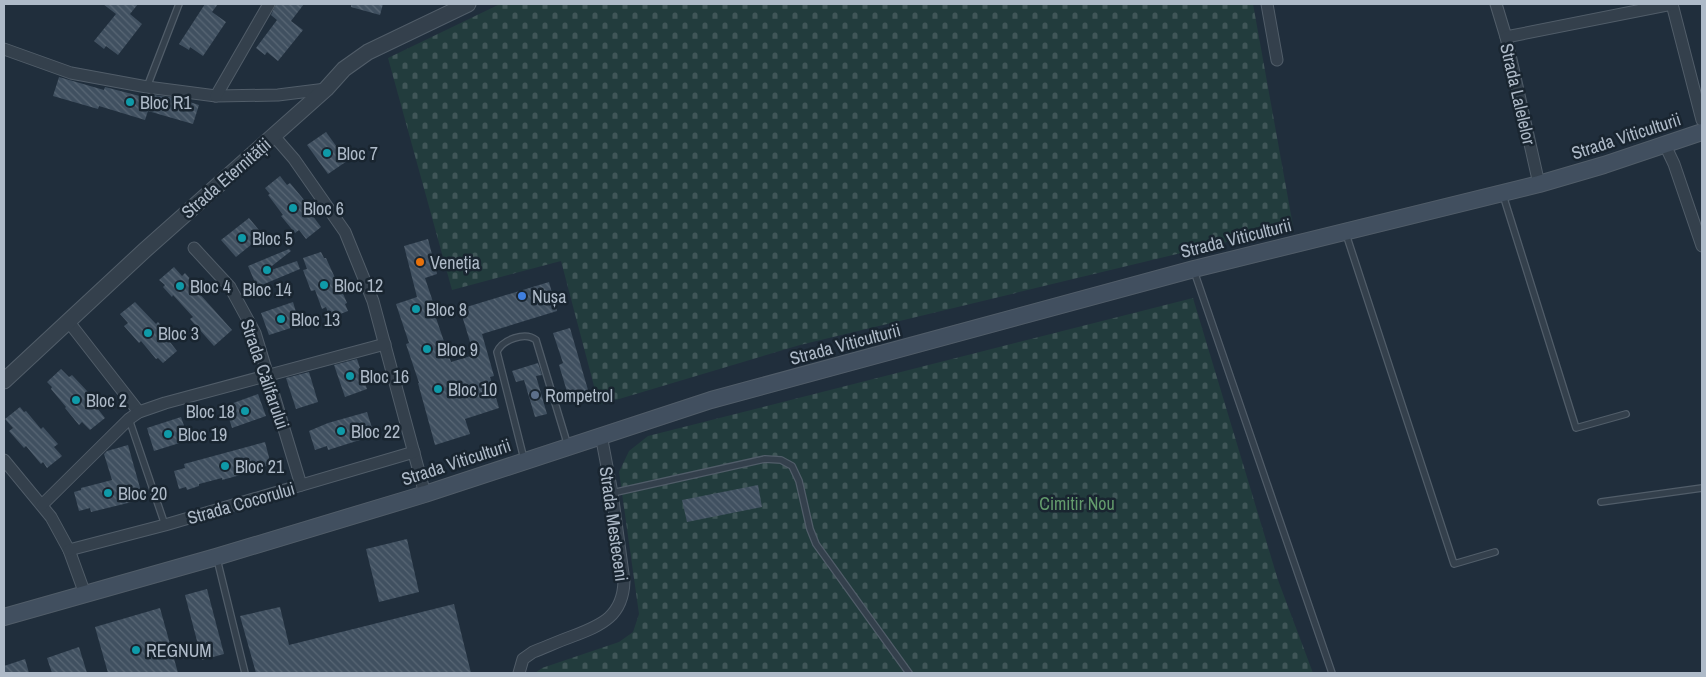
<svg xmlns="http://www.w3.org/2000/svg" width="1706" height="677" viewBox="0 0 1706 677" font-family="'Archivo Narrow',sans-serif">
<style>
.cemetery{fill:url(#cemetery-stones)}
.building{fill:url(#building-back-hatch)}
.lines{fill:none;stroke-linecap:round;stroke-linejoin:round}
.service-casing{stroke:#515d69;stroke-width:8}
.minor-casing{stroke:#515d69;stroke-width:13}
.tertiary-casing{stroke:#515d69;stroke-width:17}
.secondary-casing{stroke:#515d69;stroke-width:18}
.service{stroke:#34404c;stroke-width:5.5}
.minor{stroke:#34404c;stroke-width:11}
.tertiary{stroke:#34404c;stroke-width:15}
.secondary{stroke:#414f5f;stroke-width:16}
.culture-dot{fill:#0f9aa8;stroke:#192530;stroke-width:2}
.food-dot{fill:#e8710a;stroke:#192530;stroke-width:2}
.shop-dot{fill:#3f7fe0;stroke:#192530;stroke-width:2}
.service-dot{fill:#5c6f8a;stroke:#192530;stroke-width:2}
.labels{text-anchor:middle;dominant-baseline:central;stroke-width:5;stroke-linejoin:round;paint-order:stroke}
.street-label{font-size:18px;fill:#aebac8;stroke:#192530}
.poi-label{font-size:18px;fill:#aebac8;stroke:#192530;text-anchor:start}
.park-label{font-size:18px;fill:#639b6c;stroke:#192530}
</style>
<defs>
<pattern id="cemetery-stones" width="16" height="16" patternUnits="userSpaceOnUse" patternTransform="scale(1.25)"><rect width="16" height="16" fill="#223c3d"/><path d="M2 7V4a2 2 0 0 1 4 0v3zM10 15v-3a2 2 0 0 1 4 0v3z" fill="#405658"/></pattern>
<pattern id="building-back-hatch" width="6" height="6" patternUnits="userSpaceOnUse" patternTransform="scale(1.25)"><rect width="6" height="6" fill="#405060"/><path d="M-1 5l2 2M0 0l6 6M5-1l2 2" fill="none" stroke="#596775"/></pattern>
</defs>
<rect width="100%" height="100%" fill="#202e3c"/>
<g class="cemetery">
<path d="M500,4H1253L1293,226L800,345L599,405L561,261L452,290L388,58Z"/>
<path d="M1193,298L1278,580L1313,673H535L542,668L619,642L633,632L639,614L619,472L629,451L648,436Z"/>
</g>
<g class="building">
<path d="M103,4H138L130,14L142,24L118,55L106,46L104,49L94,41L116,14Z"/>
<path d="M205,4H218L212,12L226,22L203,56L190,47L189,50L179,44Z"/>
<path d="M276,4H304L291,21L303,30L278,61L267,52L265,55L256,48L277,20L271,15Z"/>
<path d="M351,4H383L380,15L351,7Z"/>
<path d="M59,77L104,90L105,87L151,99L152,95L177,98L199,105L193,124L148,111L145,120L99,106L98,109L53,96Z"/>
<path d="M326,132L347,161L328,174L307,145Z"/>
<path d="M280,176L287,185L290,183L305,201L303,203L321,227L306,239L299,230L295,233L281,216L283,215L268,195L270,194L265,188Z"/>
<path d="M249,218L263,235L236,257L221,240Z"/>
<path d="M428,239L437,274L425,278L437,314L435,315L451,362L474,355L460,309L549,282L557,311L482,334L494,376L490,377L499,408L465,419L470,434L435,445L418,383H419L406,344L409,343L396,304L417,297L404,246Z"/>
<path d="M289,249L291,251L263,273L297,261L300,269L257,287L248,266Z"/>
<path d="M321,252L324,258H326L341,291H342L347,303L345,304L348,311L330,318L326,307L322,309L315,290L311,291L303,270L307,269L303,258Z"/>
<path d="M174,267L182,276L185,273L200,290L198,292L232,330L214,346L190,319L193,317L173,295L172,297L163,287L165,285L159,280Z"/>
<path d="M135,302L156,324L158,322L173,339L170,342L177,351L163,363L158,358L156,359L141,341L139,343L124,326L128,323L120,314Z"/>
<path d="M293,302L300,325L269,335L261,313Z"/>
<path d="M570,328L588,390L568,395L559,365L563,363L553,333Z"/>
<path d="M357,359L367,389L345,397L334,365Z"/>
<path d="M538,363L542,375L536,376L547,414L535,417L524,380L516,382L512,371Z"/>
<path d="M61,369L69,377L72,375L88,392L86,394L105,418L90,430L82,422L79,425L65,408L66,407L51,389L52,387L47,382Z"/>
<path d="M309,372L318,402L296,409L286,378Z"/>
<path d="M258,394L266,416L232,428L225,406Z"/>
<path d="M20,407L24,412L26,411L41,429L43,427L58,444L54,447L62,456L47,468L43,462L41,464L26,446L24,448L9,431L13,428L5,419Z"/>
<path d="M367,412L373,431L362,434L363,439L328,450L327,446L315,450L309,431L328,423Z"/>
<path d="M181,417L189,440L154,451L147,428Z"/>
<path d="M265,442L271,465L258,468L259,470L222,480V478L199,484V486L187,490L186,487L179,489L174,471L185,468L184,464Z"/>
<path d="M128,445L142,495L130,498L132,502L91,512L90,508L79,511L74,492L81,490V488L112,480L104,454L107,451Z"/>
<path d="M758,485L762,507L687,522L682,500Z"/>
<path d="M407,539L419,592L379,602L366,549Z"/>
<path d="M207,589L224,654L202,660L185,595Z"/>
<path d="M454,604L471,673H256L240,616L280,607L289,645Z"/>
<path d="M160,608L178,673H108L95,627Z"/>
<path d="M79,647L87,673H52L47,658Z"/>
<path d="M25,659L29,673H4V666Z"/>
</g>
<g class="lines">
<defs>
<g id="service">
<path d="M147,87L179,4"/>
<path d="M1503,195L1576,428L1626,414"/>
<path d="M1346,234L1454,564L1495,552"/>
<path d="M1194,271L1332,673"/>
<path d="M129,419L165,525"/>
<path d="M524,459L497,352C502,340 525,331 536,340L568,446"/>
<path d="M612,493L765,459L781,460L792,466L799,481L810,529L816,544L909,673"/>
<path d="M1601,502L1702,488"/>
<path d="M217,559L245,673"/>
</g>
<g id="minor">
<path d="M1267,4L1277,60"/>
<path d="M1496,4L1506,37L1539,184"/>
<path d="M1672,4L1702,120"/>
<path d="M1506,37L1672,4"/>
<path d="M4,49L71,73L147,87L216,96L278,95L326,89"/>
<path d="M216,96L269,4"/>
<path d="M274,136L294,159L345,232L373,301L425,494"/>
<path d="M1665,145L1674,164L1702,246"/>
<path d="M194,248L230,287L255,333L301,485"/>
<path d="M68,321L139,412"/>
<path d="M4,460L51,517L69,550L85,594"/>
<path d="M42,505L129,419L139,412L165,403L385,344"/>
<path d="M69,550L165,525L414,452"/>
<path d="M519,673L523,659L533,652C546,647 559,641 573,636C602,625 623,616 624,581L612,493L601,435"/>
</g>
<path id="tertiary" d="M4,381L145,250L326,89L344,69L368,52L468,4"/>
<path id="secondary" d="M4,617L216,557L425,494L711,400L1194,269L1539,184L1604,165L1702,132"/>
</defs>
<use href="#service" class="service-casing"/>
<use href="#minor" class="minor-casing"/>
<use href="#tertiary" class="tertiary-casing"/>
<use href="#secondary" class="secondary-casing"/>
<use href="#service" class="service"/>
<use href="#minor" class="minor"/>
<use href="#tertiary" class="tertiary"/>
<use href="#secondary" class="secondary"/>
</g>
<g class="culture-dot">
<circle cx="130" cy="102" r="5"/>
<circle cx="327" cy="153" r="5"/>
<circle cx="293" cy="208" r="5"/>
<circle cx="242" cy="238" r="5"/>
<circle cx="267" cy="270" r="5"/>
<circle cx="324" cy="285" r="5"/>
<circle cx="180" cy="286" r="5"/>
<circle cx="416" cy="309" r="5"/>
<circle cx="281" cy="319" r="5"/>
<circle cx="148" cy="333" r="5"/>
<circle cx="427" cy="349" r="5"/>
<circle cx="350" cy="376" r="5"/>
<circle cx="438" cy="389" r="5"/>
<circle cx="76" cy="400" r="5"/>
<circle cx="245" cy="411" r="5"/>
<circle cx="341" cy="431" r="5"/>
<circle cx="168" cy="434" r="5"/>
<circle cx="225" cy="466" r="5"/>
<circle cx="108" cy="493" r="5"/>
<circle cx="136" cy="650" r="5"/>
</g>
<circle class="food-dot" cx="420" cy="262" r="5"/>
<circle class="shop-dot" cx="522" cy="296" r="5"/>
<circle class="service-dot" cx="535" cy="395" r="5"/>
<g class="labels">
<g class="street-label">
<text transform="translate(1518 94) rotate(77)">Strada Lalelelor</text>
<text transform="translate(1626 136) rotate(-18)">Strada Viticulturii</text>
<text transform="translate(226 178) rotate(-41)">Strada Eternității</text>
<text transform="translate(1236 238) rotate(-14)">Strada Viticulturii</text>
<text transform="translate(845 344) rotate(-15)">Strada Viticulturii</text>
<text transform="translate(265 374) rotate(71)">Strada Călifarului</text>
<text transform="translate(456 462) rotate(-18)">Strada Viticulturii</text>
<text transform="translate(241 503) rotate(-16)">Strada Cocorului</text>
<text transform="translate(614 524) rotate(82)">Strada Mesteceni</text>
</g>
<g class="poi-label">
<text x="140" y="102">Bloc R1</text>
<text x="337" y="153">Bloc 7</text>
<text x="303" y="208">Bloc 6</text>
<text x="252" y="238">Bloc 5</text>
<text x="430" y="262">Veneția</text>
<text x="334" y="285">Bloc 12</text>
<text x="190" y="286">Bloc 4</text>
<text x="267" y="289" text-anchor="middle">Bloc 14</text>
<text x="532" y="296">Nușa</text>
<text x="426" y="309">Bloc 8</text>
<text x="291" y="319">Bloc 13</text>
<text x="158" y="333">Bloc 3</text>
<text x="437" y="349">Bloc 9</text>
<text x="360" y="376">Bloc 16</text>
<text x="448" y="389">Bloc 10</text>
<text x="545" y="395">Rompetrol</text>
<text x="86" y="400">Bloc 2</text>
<text x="235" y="411" text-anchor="end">Bloc 18</text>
<text x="351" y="431">Bloc 22</text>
<text x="178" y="434">Bloc 19</text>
<text x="235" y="466">Bloc 21</text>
<text x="118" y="493">Bloc 20</text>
<text x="146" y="650">REGNUM</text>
</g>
<g class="park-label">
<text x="1077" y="503">Cimitir Nou</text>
</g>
</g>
<rect width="1706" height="677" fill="none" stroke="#aebac8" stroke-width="10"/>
</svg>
